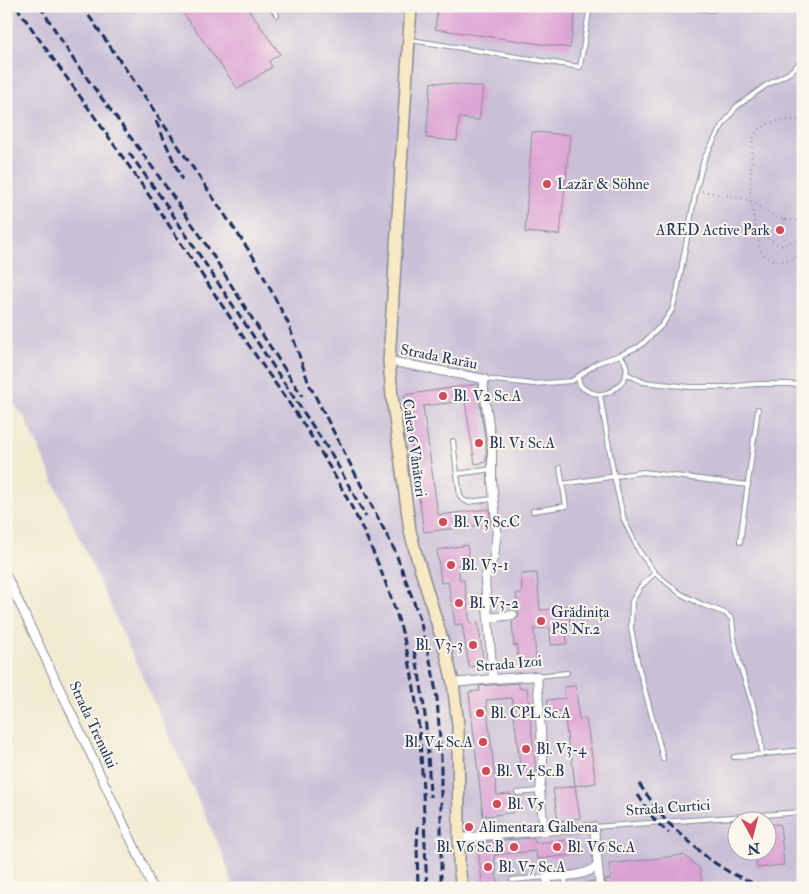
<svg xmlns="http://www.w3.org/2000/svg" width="809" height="894" viewBox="0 0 809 894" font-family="'IM FELL Double Pica',serif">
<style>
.industrial{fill:#c9bfd7;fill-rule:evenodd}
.building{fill:#dba0d3}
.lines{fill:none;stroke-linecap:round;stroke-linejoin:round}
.lane-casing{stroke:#878c98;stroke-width:6}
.street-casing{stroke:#878c98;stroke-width:10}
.secondary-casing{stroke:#878c98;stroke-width:14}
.path{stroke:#878c98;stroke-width:2;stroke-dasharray:1 4;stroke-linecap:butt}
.lane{stroke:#fff;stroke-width:4}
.street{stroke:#fff;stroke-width:8}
.secondary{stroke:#f8e8c3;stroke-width:11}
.rail{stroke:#1b2f5e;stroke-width:3;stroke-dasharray:8 4;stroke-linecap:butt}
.poi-dot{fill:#d1495b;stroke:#fbf7ec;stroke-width:2}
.labels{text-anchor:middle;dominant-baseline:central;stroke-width:4;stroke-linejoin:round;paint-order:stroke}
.poi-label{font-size:15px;fill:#1b2f5e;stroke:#fbf7ec;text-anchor:start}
.street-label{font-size:15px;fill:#1b2f5e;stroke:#fbf7ec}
</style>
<rect width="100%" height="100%" fill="#fbf7ec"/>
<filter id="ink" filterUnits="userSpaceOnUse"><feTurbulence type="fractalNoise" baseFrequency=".02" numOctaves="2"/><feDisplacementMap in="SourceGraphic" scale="10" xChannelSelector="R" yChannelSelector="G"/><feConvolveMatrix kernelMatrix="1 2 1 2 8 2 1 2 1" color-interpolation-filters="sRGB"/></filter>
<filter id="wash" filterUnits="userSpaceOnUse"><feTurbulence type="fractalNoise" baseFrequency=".0096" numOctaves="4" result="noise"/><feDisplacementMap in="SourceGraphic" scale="20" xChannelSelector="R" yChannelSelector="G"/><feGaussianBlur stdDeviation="1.12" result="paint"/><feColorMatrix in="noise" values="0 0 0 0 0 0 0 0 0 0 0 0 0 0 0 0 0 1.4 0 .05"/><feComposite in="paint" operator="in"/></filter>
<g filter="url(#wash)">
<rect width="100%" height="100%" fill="#f3ead2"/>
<path class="industrial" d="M6,6H803V888H234L222,852L25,418L6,393ZM736,822H766V852H736Z"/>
<g id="blocks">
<g class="building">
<path d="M178,6H246L280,54L269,61L272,67L238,89Z"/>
<path d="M438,6H576L570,48L435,29Z"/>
<path d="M431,82L483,87L479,120L459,118L457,141L426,138Z"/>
<path d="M532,132L570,135L560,235L525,232Z"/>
<path d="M477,384L486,445V462L475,464L465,401L423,406L438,515L489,509L491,524L424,532L404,395Z"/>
<path d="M467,545L470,564L458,565L460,581L464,580L470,623L478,622L484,665L469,667L462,624L455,625L448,582L441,583L437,550Z"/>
<path d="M537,573L540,610L555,609L554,607L569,606L570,624H566L567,644L551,645L550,628L534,629L536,663L518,664L517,645L514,646L512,621L518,618L519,615L516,593H522L521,574Z"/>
<path d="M519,683V688H527L536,772L521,774L512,698L486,700L497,795L511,794L513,813L483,816L469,692L480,691L479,686Z"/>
<path d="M576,686L579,719L586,718L596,783L575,786L571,751L569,752L564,711L548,712L547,700L565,698L564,687Z"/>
<path d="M575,786L580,818L558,821L553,789Z"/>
<path d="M780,824L784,865L757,868L755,852H766V825Z"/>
<path d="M534,838L535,843L577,839L579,854L537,859L536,851L494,855L497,879L501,888H483L477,842Z"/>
<path d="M684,855L700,869L702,885L675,888H606L605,880L611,879L609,864Z"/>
<path d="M594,881V888H585V883Z"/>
</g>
</g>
</g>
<g filter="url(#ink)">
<use href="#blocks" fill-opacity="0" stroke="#878c98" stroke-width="1"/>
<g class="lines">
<defs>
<g id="lane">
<path d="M271,6L277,15"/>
<path d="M687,6L712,10V6"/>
<path d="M411,40L580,67L590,6"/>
<path d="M627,374L643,382L690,387H727L756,384H787L803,385"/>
<path d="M578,377C579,387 584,390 593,393C595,393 599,395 601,394C614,393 630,379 626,365C625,361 622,358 620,355"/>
<path d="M484,379L533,384L572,381L597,363L620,355L640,346L662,325L672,310L677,292L696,190L704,159L720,129L736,107L765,86L789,73L803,60"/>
<path d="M600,395L614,476L624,520L639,551L655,573L681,594L703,605L725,613L732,619L734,638L739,662L756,715L760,734L762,754"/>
<path d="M453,441L457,474L492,469"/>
<path d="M457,474L460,496L463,500L468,502L493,499"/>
<path d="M563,484L643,472L748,485"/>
<path d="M533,511L566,506L560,468"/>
<path d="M740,542L758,409"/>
<path d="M655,573L641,586L632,601L631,628L638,665L661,750L663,759"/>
<path d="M537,676L567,673"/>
<path d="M734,757L803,750"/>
<path d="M517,793L540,791"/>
<path d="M594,827L803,812"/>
<path d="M565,876L566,888"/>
<path d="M512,880L547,877"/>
</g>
<g id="street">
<path d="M389,361L484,379V391L492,445V480L497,531L494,557L486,575L485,581L493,679"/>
<path d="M6,575L143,865L152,888"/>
<path d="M488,618L513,615"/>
<path d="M453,683L493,679L537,676L543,759L540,791L544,830"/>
<path d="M459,838L594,827L600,888"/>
<path d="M548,888L547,877C565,876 583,877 598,866"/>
</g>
<path id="secondary" d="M411,6L389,361L392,396L410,531L416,554L445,649L453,683L458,725L459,838V866L462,888"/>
</defs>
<use href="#lane" class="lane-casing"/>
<use href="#street" class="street-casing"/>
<use href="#secondary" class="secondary-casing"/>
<g class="path">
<path d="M803,120C788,119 765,120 756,133C754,136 753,140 752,145L750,200L760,249L765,256L775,261H790L796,258L800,254L803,249"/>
<path d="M702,191L750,200L760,207L776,217L788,220L803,221"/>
<path d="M785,219C782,229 782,234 785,243"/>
<path d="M758,237C762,237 766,237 770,239C773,241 776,245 780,245C790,245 792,236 803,245"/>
</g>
<use href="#lane" class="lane"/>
<use href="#street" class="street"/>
<use href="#secondary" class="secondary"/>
<g class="rail">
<path d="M16,6C49,54 84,101 117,149C162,213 204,279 248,344C274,383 303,420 326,461C357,513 382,566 400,625C425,708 422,801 427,888"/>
<path d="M40,6L75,62L143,154L202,238L253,320L302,396"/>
<path d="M82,6L143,94L254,258L288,323L309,384L395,551L419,616L432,669L437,698L441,755V888"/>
<path d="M156,121L182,180"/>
<path d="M129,153L163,200L332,455L366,517"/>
<path d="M414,651C426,699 428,748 430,797"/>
<path d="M639,784L666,821L710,860L729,872L748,881L772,888"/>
<path d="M638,795L656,822L669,833"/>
<path d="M418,826L417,846L418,888"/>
</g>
</g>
</g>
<g class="poi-dot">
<circle cx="547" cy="184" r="5"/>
<circle cx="780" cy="230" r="5"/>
<circle cx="443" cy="396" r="5"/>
<circle cx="479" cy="443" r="5"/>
<circle cx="443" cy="522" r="5"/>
<circle cx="451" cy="565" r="5"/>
<circle cx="459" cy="603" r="5"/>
<circle cx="541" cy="621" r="5"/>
<circle cx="473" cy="645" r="5"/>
<circle cx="480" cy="713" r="5"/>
<circle cx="483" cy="742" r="5"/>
<circle cx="526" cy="749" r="5"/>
<circle cx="486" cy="771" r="5"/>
<circle cx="497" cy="804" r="5"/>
<circle cx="469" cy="827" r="5"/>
<circle cx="514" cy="847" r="5"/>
<circle cx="557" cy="847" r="5"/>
<circle cx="488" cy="867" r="5"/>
</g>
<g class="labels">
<g class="poi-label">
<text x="557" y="184">Lazăr &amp; Söhne</text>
<text x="770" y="230" text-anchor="end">ARED Active Park</text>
<text x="453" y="396">Bl. V2 Sc.A</text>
<text x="489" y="443">Bl. V1 Sc.A</text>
<text x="453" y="522">Bl. V3 Sc.C</text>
<text x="461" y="565">Bl. V3-1</text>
<text x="469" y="603">Bl. V3-2</text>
<text x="551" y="612">Grădinița<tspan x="551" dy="17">PS Nr.2</tspan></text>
<text x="463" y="645" text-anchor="end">Bl. V3-3</text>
<text x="490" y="713">Bl. CPL Sc.A</text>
<text x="473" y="742" text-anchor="end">Bl. V4 Sc.A</text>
<text x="536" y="749">Bl. V3-4</text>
<text x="496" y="771">Bl. V4 Sc.B</text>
<text x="507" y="804">Bl. V5</text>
<text x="479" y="827">Alimentara Galbena</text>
<text x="504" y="847" text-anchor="end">Bl. V6 Sc.B</text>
<text x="567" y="847">Bl. V6 Sc.A</text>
<text x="498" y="867">Bl. V7 Sc.A</text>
</g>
<g class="street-label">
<text transform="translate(439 357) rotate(11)">Strada Rarău</text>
<text transform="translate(414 448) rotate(82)">Calea 6 Vânători</text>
<text transform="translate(509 664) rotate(-5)">Strada Izoi</text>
<text transform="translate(93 725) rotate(65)">Strada Trenului</text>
<text transform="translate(668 808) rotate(-4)">Strada Curtici</text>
</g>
</g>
<rect width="809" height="894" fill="none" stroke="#fbf7ec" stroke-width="25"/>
<g transform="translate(752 836) rotate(173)"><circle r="24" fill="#fbf7ec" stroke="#a1a7b3"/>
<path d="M0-4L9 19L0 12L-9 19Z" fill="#d1495b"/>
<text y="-8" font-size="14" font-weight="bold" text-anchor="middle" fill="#1b2f5e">N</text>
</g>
</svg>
